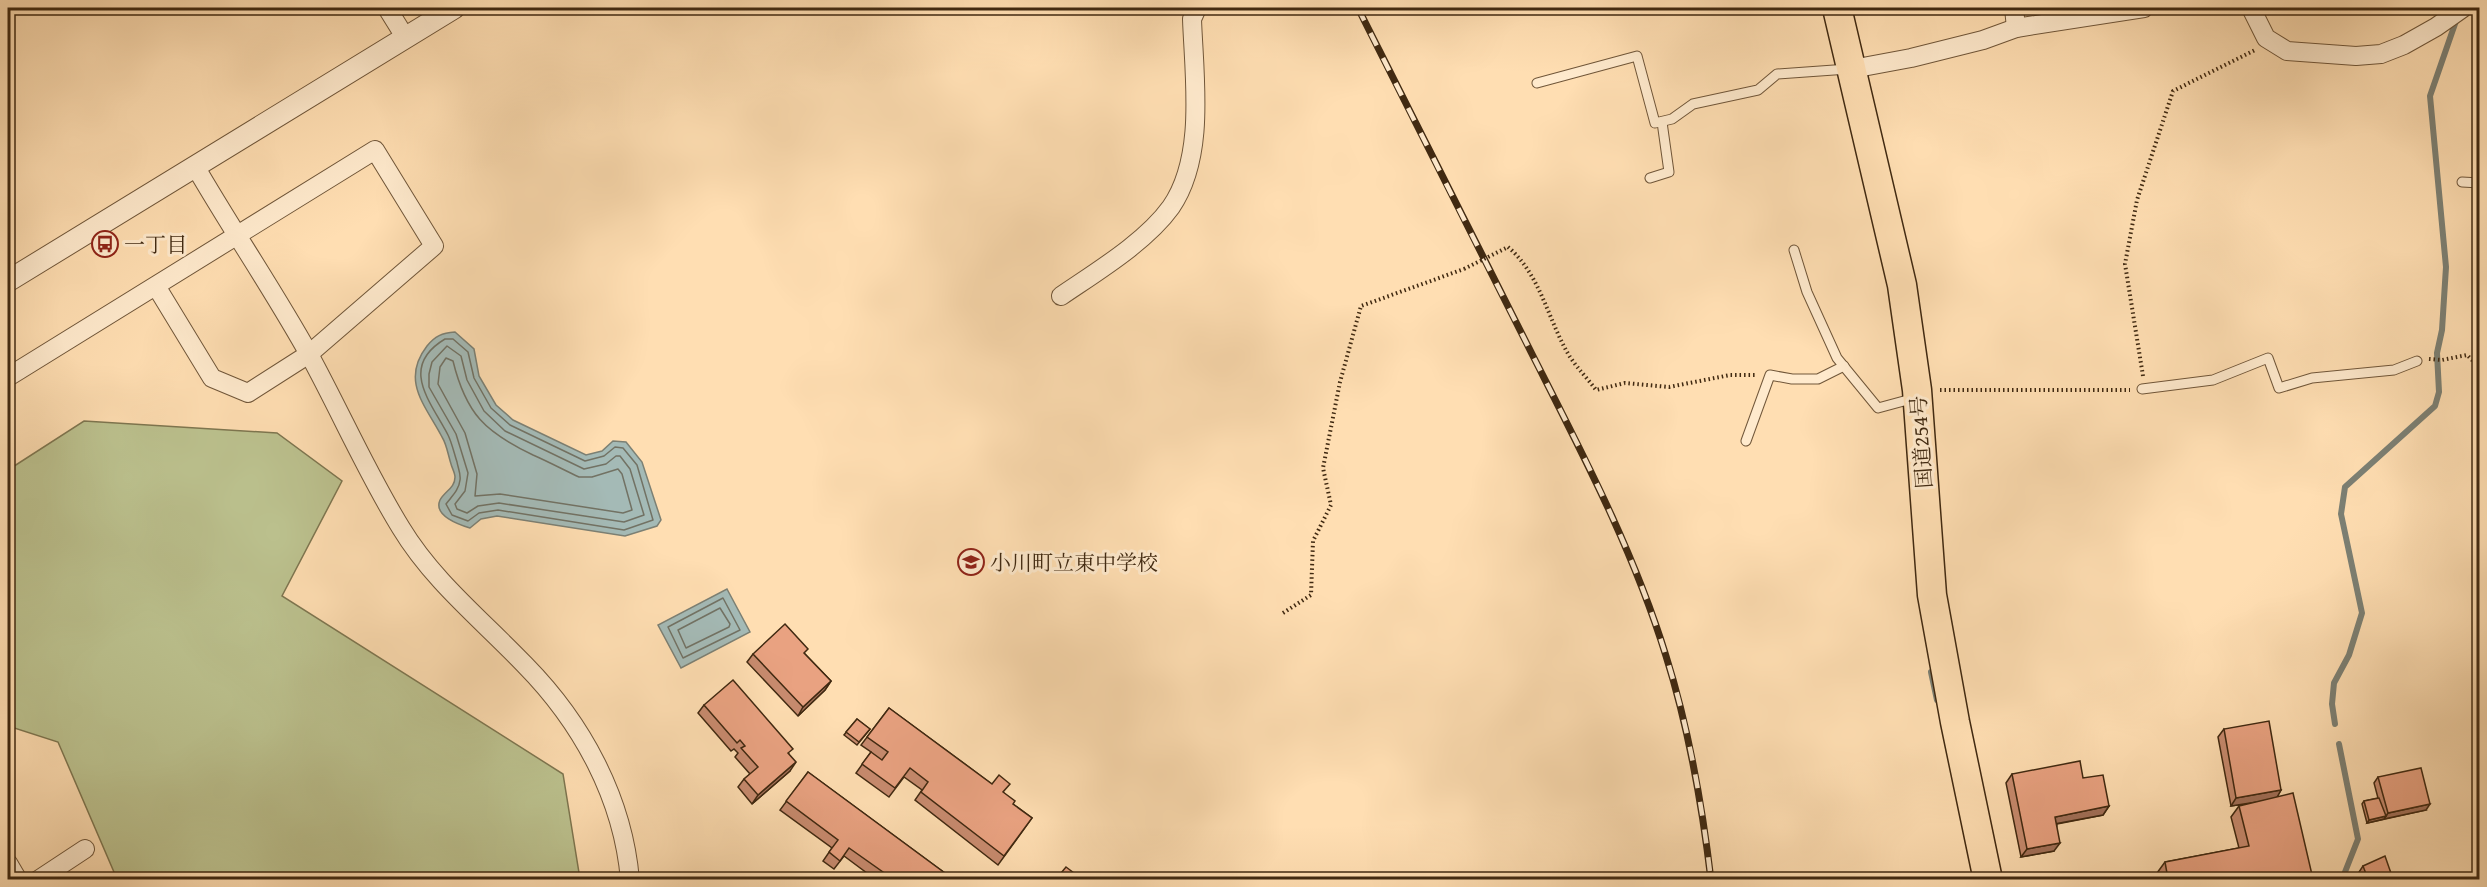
<svg xmlns="http://www.w3.org/2000/svg" width="2487" height="887" viewBox="0 0 2487 887" font-family="'Gentium Book Plus','Noto Serif JP',serif">
<style>
.green{fill:#bcc28f;stroke:#7e7650;stroke-width:1.5}
.water{fill:#a4bab6;stroke:#7c8074;stroke-width:1.5}
.lines{fill:none;stroke-linecap:round;stroke-linejoin:round}
.shore{stroke:#727264;stroke-width:1.5}
.stream{stroke:#7c8074;stroke-width:6}
.service-casing{stroke:#705639;stroke-width:11}
.minor-casing{stroke:#705639;stroke-width:20}
.tertiary-casing{stroke:#705639;stroke-width:23}
.trunk-casing{stroke:#402911;stroke-width:31}
.path{stroke:#402911;stroke-width:4;stroke-dasharray:1.5 3;stroke-linecap:butt}
.service{stroke:#ffeacd;stroke-width:9}
.minor{stroke:#ffeacd;stroke-width:18}
.tertiary{stroke:#ffeacd;stroke-width:21}
.trunk{stroke:#ffdeb2;stroke-width:28}
.rail-casing{stroke:#402911;stroke-width:7}
.rail{stroke:#ffeacd;stroke-width:4.5;stroke-dasharray:14;stroke-linecap:butt}
.path-bridge{stroke:#402911;stroke-width:4;stroke-dasharray:1.5 3;stroke-linecap:butt}
.wall{fill:#c88b6f;stroke:#402911;stroke-width:1.5}
.shaded-wall{fill:#a3715a;stroke:#402911;stroke-width:1.5}
.building{fill:#e9a281;stroke:#402911;stroke-width:1.5}
.labels{text-anchor:middle;dominant-baseline:central;stroke-width:6;stroke-linejoin:round;paint-order:stroke}
.poi-label{font-size:21px;fill:#402911;stroke:#ffeacd;text-anchor:start}
.street-label{font-size:21px;fill:#402911;stroke:#ffeacd}
</style>
<rect width="100%" height="100%" fill="#ffdeb2"/>
<filter id="stains"><feTurbulence type="fractalNoise" baseFrequency=".00333" numOctaves="4"/><feColorMatrix values="0 0 0 0 .2 0 0 0 0 .09 0 0 0 0 .02 0 0 0 .5 -.17"/></filter>
<radialGradient id="worn" r=".72"><stop offset=".6" stop-color="#630" stop-opacity="0"/><stop offset="1" stop-color="#630" stop-opacity=".3"/></radialGradient>
<path class="green" d="M84,421L277,433L342,481L282,596L563,774L580,879H117L58,742L8,726V470Z"/>
<g class="water">
<path d="M455,332L474,349L479,376L496,405L513,420L586,455L602,451L613,441L626,442L642,462L661,520L657,526L625,536L497,516L481,519L470,528C460,525 433,516 440,500C445,491 455,488 455,477C455,473 452,468 451,464C448,455 447,445 442,437C426,406 400,381 427,346C435,336 442,333 455,332Z"/>
<path d="M727,589L750,632L681,668L658,625Z"/>
</g>
<g class="lines">
<g class="shore">
<path d="M445,339H453L468,352L474,378L491,408L510,425L585,461L604,456L615,447L623,448L637,465L653,520L624,530L498,510L479,513L468,521L452,515L446,504C452,496 459,490 460,480C461,474 458,468 457,462C454,453 452,443 448,435C431,402 398,367 445,339Z"/>
<path d="M447,346L461,356L467,380L484,411L505,431L584,469L606,464L616,456H620L630,469L644,515L624,522L499,503L478,506L467,513L457,509L455,504L465,491L468,473L456,434L429,387V374L432,362Z"/>
<path d="M446,358L453,361C466,414 485,432 533,455C549,462 564,470 579,477H592L618,469L622,474L632,510L623,513L500,494L475,496L477,474L465,433L438,384L440,367Z"/>
<path d="M723,598L740,630L683,658L668,627Z"/>
<path d="M720,608L730,624L729,627L686,648L678,630Z"/>
</g>
<g class="stream">
<path d="M1931,672L1937,700"/>
<path d="M2335,724L2332,704L2334,683L2349,655L2362,613L2341,514L2345,487L2435,406L2439,392L2437,353L2442,330L2446,267L2430,96L2457,18"/>
<path d="M2339,744L2358,839L2345,872L2346,880"/>
</g>
<defs>
<g id="service">
<path d="M1537,83L1637,56L1655,123L1672,119L1693,104L1758,90L1777,74L1848,69"/>
<path d="M1650,178L1669,172L1662,122"/>
<path d="M2462,182L2480,183"/>
<path d="M1794,250L1807,292L1837,358L1878,408L1915,398"/>
<path d="M2142,389L2213,380L2268,358L2279,388L2312,378L2394,370L2417,361"/>
<path d="M1746,441L1770,375L1792,379H1818L1844,366"/>
</g>
<g id="minor">
<path d="M387,8L405,37"/>
<path d="M2014,8L2016,28"/>
<path d="M2251,8L2266,38L2287,51L2356,56L2381,54L2404,45L2436,27L2463,8"/>
<path d="M1852,69L1911,58L1983,40L2016,28L2144,8"/>
<path d="M195,166C232,230 274,291 310,356C341,413 367,473 401,528C433,581 482,620 525,665C582,723 623,798 630,880"/>
<path d="M1061,296C1096,272 1146,242 1171,207C1206,156 1194,77 1192,19L1197,8"/>
<path d="M8,377L375,150L434,246L309,354L248,393L212,378L156,286"/>
<path d="M8,863L18,880"/>
<path d="M38,880L85,849"/>
</g>
<path id="tertiary" d="M8,281L454,8"/>
<path id="trunk" d="M1837,8L1902,285L1917,390L1932,595L1955,722L1988,880"/>
</defs>
<use href="#service" class="service-casing"/>
<use href="#minor" class="minor-casing"/>
<use href="#tertiary" class="tertiary-casing"/>
<use href="#trunk" class="trunk-casing"/>
<g class="path">
<path d="M1508,247C1541,275 1548,321 1570,357C1578,369 1588,379 1596,390L1625,383L1669,387L1730,375H1757"/>
<path d="M2429,359L2442,360L2467,355L2473,361L2480,376"/>
<path d="M2143,376L2125,264L2137,200L2173,91L2255,50"/>
<path d="M1940,390H2130"/>
<path d="M1283,613L1311,595L1313,541L1331,505L1323,468L1340,382L1361,306L1464,269"/>
</g>
<use href="#service" class="service"/>
<use href="#minor" class="minor"/>
<use href="#tertiary" class="tertiary"/>
<use href="#trunk" class="trunk"/>
<defs>
<path id="rail" d="M1358,8C1415,122 1473,237 1531,352C1581,451 1633,549 1666,656C1689,729 1702,804 1711,880"/>
</defs>
<use href="#rail" class="rail-casing"/>
<use href="#rail" class="rail"/>
<path class="path-bridge" d="M1464,269L1508,247"/>
</g>
<g class="wall">
<path d="M753,654H805L831,681L825,690L798,716L747,662Z"/>
<path d="M704,705L789,754L790,771L752,804L738,787L744,779L750,774L735,757L738,753L734,749L731,751L698,713Z"/>
<path d="M889,708L1004,793L1013,804L1032,818L998,865L915,800L922,790L904,777L889,797L856,773L871,752L861,745Z"/>
<path d="M857,719L870,729L857,745L844,735Z"/>
<path d="M2224,729L2281,790L2277,797L2313,879H2158L2157,873L2165,862L2239,848L2231,817L2239,806L2258,802L2231,806L2218,737Z"/>
<path d="M808,772L953,879H875L844,856L834,869L823,861L832,848L780,810Z"/>
<path d="M2012,774L2083,778L2109,806L2103,815L2057,824L2054,851L2021,857L2006,783Z"/>
<path d="M2378,777L2426,810L2367,823L2362,804L2364,801L2378,798L2374,783Z"/>
<path d="M2363,866L2393,879H2362L2359,872Z"/>
</g>
<g class="shaded-wall">
<path d="M831,681L825,690L798,716L803,707Z"/>
<path d="M796,762L790,771L752,804L758,795Z"/>
<path d="M2281,790L2276,799L2231,806L2236,798Z"/>
<path d="M2430,804L2426,810L2384,819L2388,813Z"/>
<path d="M2109,806L2103,815L2049,825L2055,817Z"/>
<path d="M2386,816L2384,819L2367,823L2369,820Z"/>
<path d="M2060,843L2054,851L2021,857L2027,849Z"/>
<path d="M2255,874L2251,879H2237L2238,878Z"/>
</g>
<g class="building">
<path d="M785,624L808,649L804,653L831,681L803,707L753,654Z"/>
<path d="M733,680L793,749L788,753L796,762L758,795L744,779L758,767L741,748L745,746L740,740L737,743L704,705Z"/>
<path d="M889,708L992,784L999,775L1010,784L1003,792L1015,801L1013,804L1032,818L1004,856L921,792L928,782L910,768L895,788L862,764L871,752L882,760L888,752L867,737Z"/>
<path d="M857,719L870,729L859,742L846,732Z"/>
<path d="M2269,721L2281,790L2236,798L2224,729Z"/>
<path d="M2080,761L2083,778L2103,775L2109,806L2055,817L2060,843L2027,849L2012,774Z"/>
<path d="M2421,768L2430,804L2388,813L2378,777Z"/>
<path d="M808,772L953,879H893L849,848L840,861L829,852L838,840L786,801Z"/>
<path d="M2293,793L2313,879H2256L2255,874L2238,878L2239,879H2168L2165,862L2249,846L2239,806Z"/>
<path d="M2379,798L2386,816L2369,820L2364,801Z"/>
<path d="M2385,856L2393,879H2368L2363,866Z"/>
<path d="M1066,867L1082,879H1056Z"/>
<path d="M2156,877V879H2144Z"/>
</g>
<defs>
<symbol id="bus-ring" viewBox="-11 -11 22 22"><circle r="9.5" fill="#ffeacd" stroke="#8f2418" stroke-width="1.5"/><path d="M-5-6H5V4H4V6H2V4H-2V6H-4V4H-5ZM-3.5-4V0h7V-4ZM-3.5 1.2v1.5H-2V1.2ZM2 1.2v1.5H3.5V1.2Z" fill="#8f2418"/></symbol>
<symbol id="school-ring" viewBox="-11 -11 22 22"><circle r="9.5" fill="#ffeacd" stroke="#8f2418" stroke-width="1.5"/><path d="M0-5L7-2L0 1L-7-2ZM-4 1L0 2.5L4 1V4Q0 6-4 4Z" fill="#8f2418"/></symbol>
</defs>
<g fill-rule="evenodd">
<use href="#bus-ring" x="90" y="229" width="30" height="30"/>
<use href="#school-ring" x="956" y="547" width="30" height="30"/>
</g>
<g class="labels">
<g class="poi-label">
<text x="124" y="244">一丁目</text>
<text x="990" y="562">小川町立東中学校</text>
</g>
<g class="street-label">
<text transform="translate(1921 442) rotate(-94)">国道254号</text>
</g>
</g>
<rect width="2487" height="887" fill="none" stroke="#ffdeb2" stroke-width="30"/>
<rect x="9" y="9" width="2469" height="869" fill="none" stroke="#402911" stroke-width="3"/>
<rect x="15" y="15" width="2457" height="857" fill="none" stroke="#402911" stroke-width="1.5"/>
<rect width="100%" height="100%" filter="url(#stains)"/>
<rect width="100%" height="100%" fill="url(#worn)"/>
</svg>
